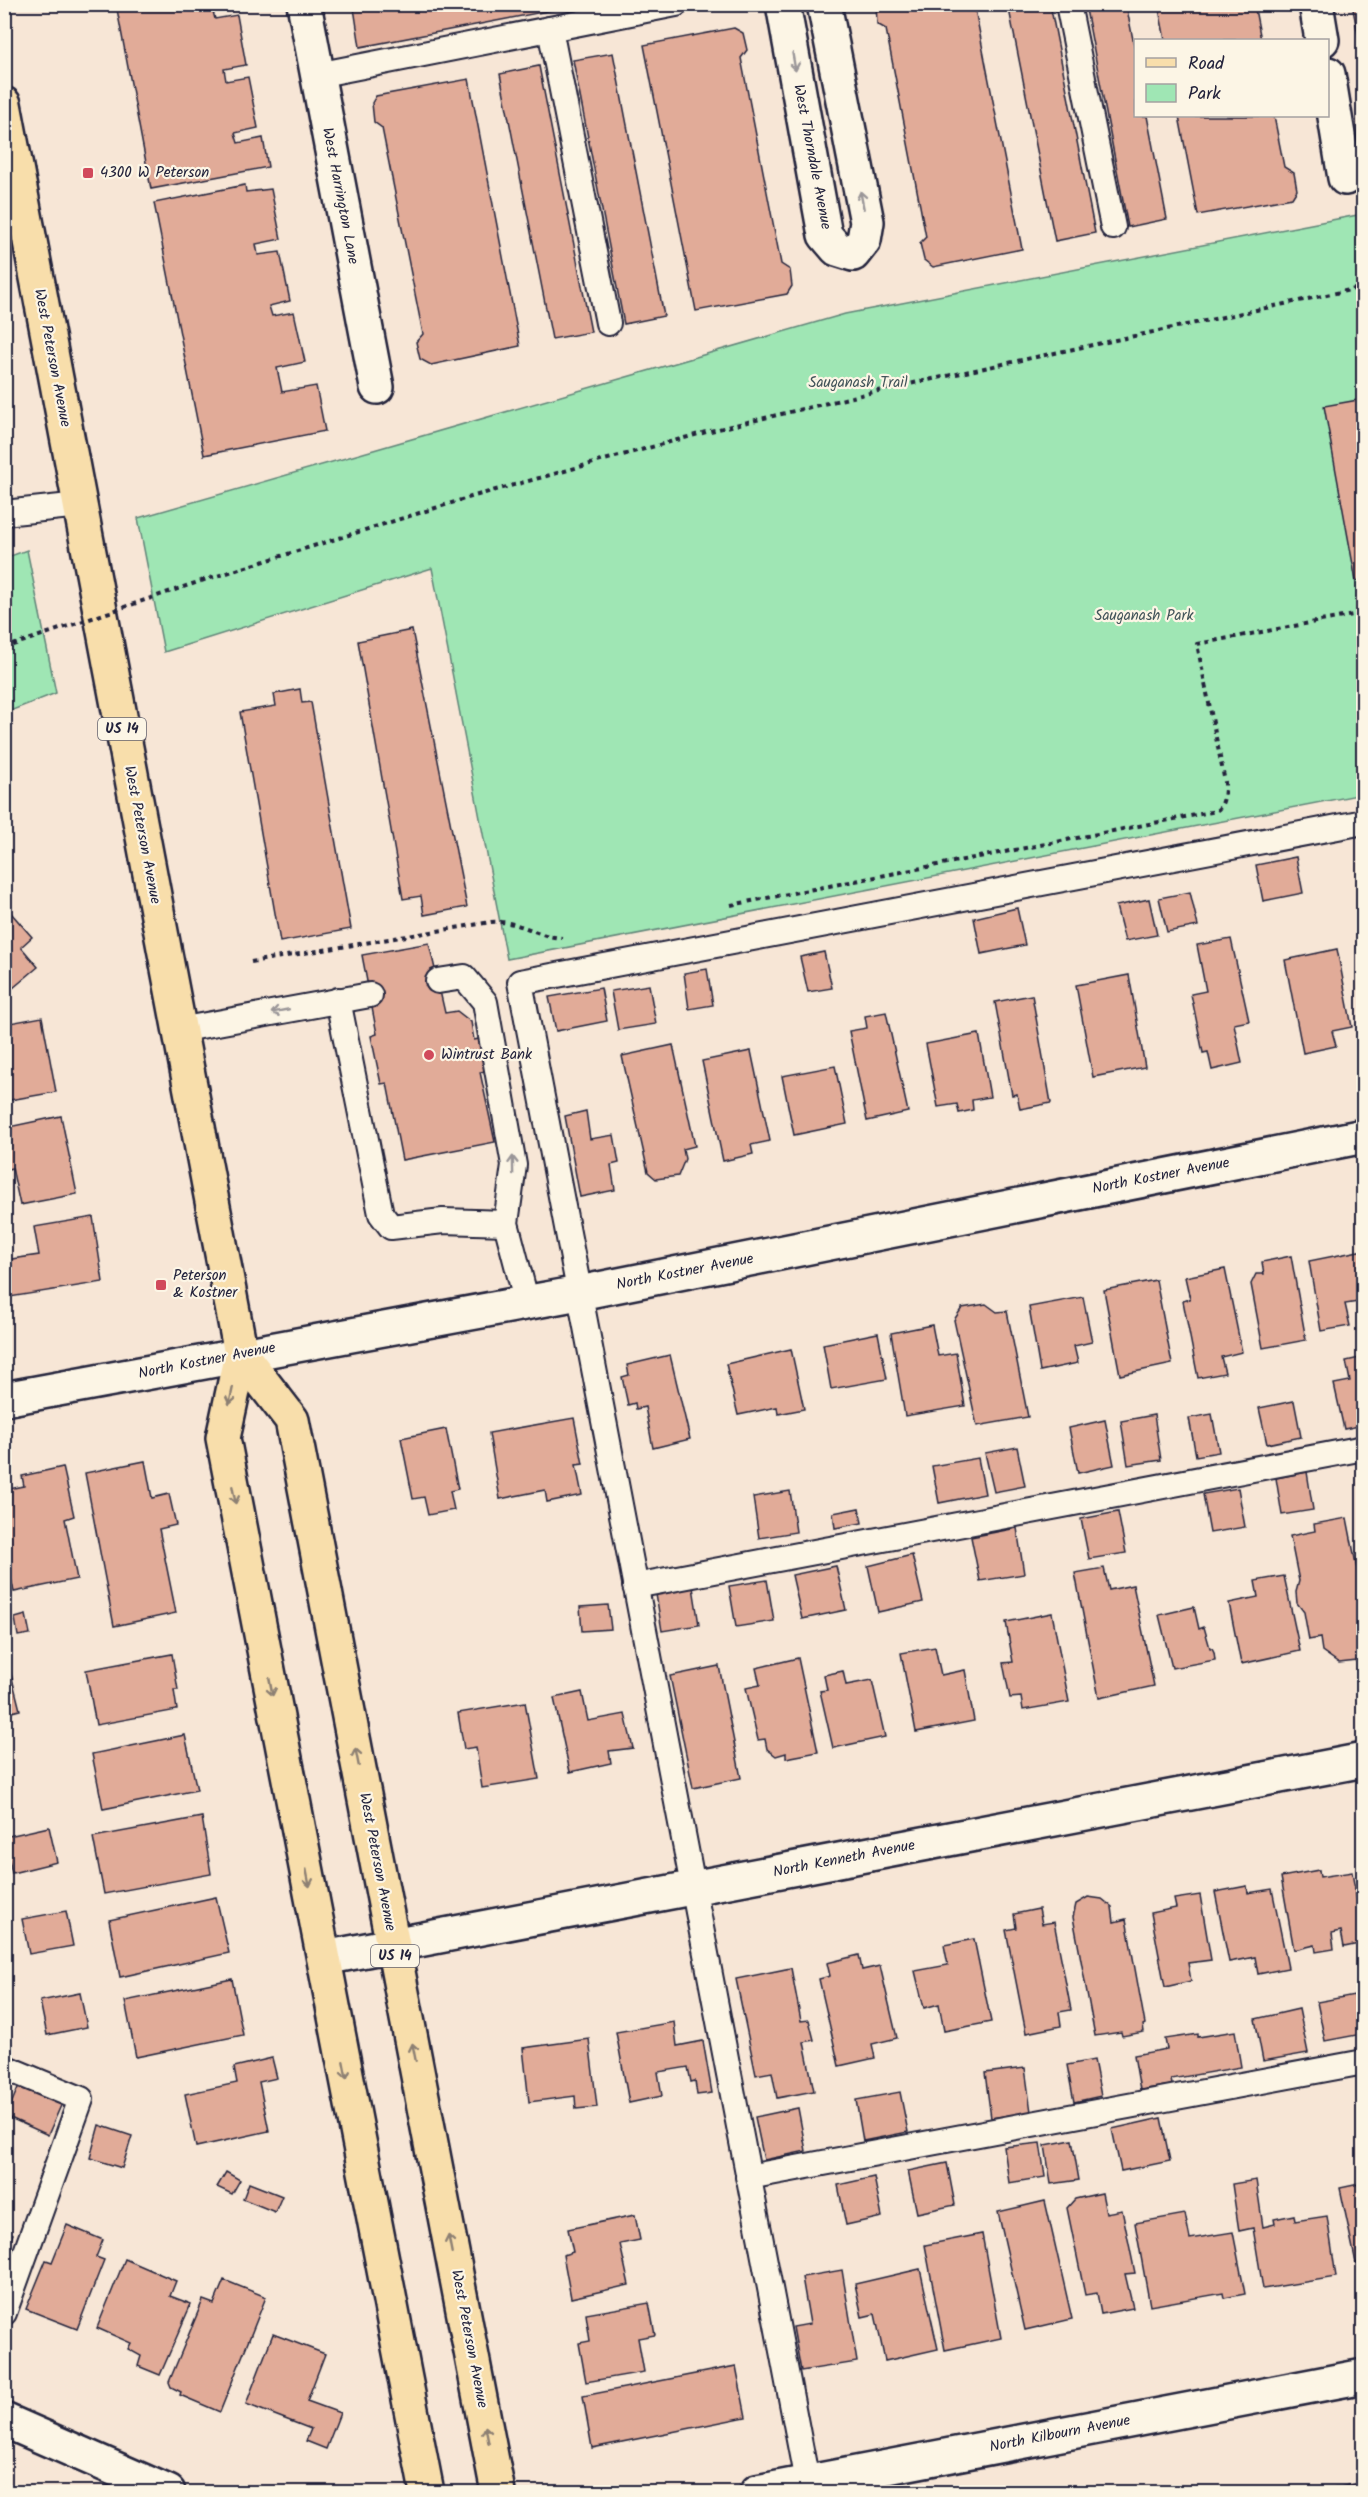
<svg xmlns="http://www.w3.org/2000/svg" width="1368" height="2497" viewBox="0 0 1368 2497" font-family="Kalam,sans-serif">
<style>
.green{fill:#9fe6b4;stroke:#608478;stroke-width:1.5}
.building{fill:#e1ab98;stroke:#22223b;stroke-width:1.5}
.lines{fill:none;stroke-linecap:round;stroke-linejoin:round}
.lane-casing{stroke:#22223b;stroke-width:28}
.street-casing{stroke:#22223b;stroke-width:38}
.primary-casing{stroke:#22223b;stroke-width:38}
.path{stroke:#22223b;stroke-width:4;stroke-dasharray:4.5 4.5;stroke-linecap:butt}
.lane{stroke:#fcf5e5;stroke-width:24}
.street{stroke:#fcf5e5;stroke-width:33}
.primary{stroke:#f8deab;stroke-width:33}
.path-bridge{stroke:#22223b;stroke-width:4;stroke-dasharray:4.5 4.5;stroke-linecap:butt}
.oneway{stroke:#9a9698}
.oneway2{stroke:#8d8073}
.poi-dot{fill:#d1495b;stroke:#fcf5e5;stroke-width:2}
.labels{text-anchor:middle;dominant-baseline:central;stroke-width:4.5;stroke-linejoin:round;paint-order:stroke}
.shield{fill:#fcf5e5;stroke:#63616e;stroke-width:1.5}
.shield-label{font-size:14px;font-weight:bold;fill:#22223b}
.street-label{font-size:15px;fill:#22223b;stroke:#fcf5e5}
.poi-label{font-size:15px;fill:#22223b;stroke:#fcf5e5;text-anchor:start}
.park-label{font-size:15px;fill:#415359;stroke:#fcf5e5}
</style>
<rect width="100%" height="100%" fill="#f7e6d6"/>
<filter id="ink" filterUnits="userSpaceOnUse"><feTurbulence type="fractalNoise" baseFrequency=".0167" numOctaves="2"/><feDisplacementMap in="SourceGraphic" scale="12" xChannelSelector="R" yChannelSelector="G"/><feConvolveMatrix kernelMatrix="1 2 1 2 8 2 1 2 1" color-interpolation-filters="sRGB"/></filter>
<g filter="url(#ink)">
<g class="green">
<path d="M1363,214V794L507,959L432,568L164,652L138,518L845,314Z"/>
<path d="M27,550L56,693L5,713V558Z"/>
</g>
<g class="building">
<path d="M116,4H231L212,8L215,19L237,15L246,65L224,69L226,81L248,77L258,128L235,133L238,143L263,138L268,167L151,189Z"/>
<path d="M371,4H552L553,10L360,47L354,8Z"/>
<path d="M876,4H974L1022,249L933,267L924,260L920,243L926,237L886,29L877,24Z"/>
<path d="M1008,4H1050L1095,233L1055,241Z"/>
<path d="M1085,4H1126L1136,55V116H1147L1167,219L1128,227Z"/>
<path d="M1158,4H1254L1261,40H1165Z"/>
<path d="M1352,4H1364V66Z"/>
<path d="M734,28L743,33L747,50L741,58L781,264L790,270L792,286L787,294L696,311L644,45Z"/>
<path d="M613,53L664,316L624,324L573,60Z"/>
<path d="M539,66L591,332L552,339L500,74Z"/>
<path d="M469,79L520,346L431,365L420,359L416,342L423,334L382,128L374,122L372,103L376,96Z"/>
<path d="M1179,116H1274L1284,167L1294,173L1297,190L1292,198L1198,215Z"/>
<path d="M245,185L246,192L271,189L281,239L256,244L258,255L280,252L290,301L269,306L272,316L294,312L305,362L277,368L282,392L316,386L325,431L204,455L154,203Z"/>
<path d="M1364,399V579L1356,581L1324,406Z"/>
<path d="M412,630L467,907L424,915L421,896L403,899L358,641Z"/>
<path d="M300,689L302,703L311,702L351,929L280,942L240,712L276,706L274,694Z"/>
<path d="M1296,857L1303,893L1263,901L1256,865Z"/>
<path d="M1190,892L1198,926L1167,932L1159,898Z"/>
<path d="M1149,899L1157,935L1125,941L1116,906Z"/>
<path d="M4,905L32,937L21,947L38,967L13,988L4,978Z"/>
<path d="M1017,908L1025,945L981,954L974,918Z"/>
<path d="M1231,939L1249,1021L1234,1024L1242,1063L1212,1070L1208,1052L1203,1053L1191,994L1206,991L1197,945Z"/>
<path d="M429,943L445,1013L457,1011L471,1022L474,1040L479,1039L485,1071L480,1072L495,1142L402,1160L387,1083L381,1084L371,1036L377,1034L362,955Z"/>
<path d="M1337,949L1352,1027L1332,1031L1336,1046L1303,1053L1285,960Z"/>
<path d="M824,952L832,988L808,992L800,957Z"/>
<path d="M707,969L713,1005L689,1009L684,973Z"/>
<path d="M1129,975L1145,1067L1093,1077L1076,985Z"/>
<path d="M649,985L656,1024L618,1030L611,991Z"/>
<path d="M601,988L607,1021L556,1031L549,997Z"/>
<path d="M1032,995L1051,1103L1020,1109L1017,1094L1012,1095L995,1002Z"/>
<path d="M886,1012L908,1112L867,1121L849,1031L867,1028L865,1016Z"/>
<path d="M42,1017L56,1092L4,1101V1024Z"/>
<path d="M979,1034L990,1097L972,1100L973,1110L959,1113L957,1104L938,1107L926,1044Z"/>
<path d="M673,1045L695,1146L683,1149L685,1159L678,1176L656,1179L648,1172L622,1056Z"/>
<path d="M751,1051L770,1141L751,1145L753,1154L723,1161L702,1061Z"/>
<path d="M835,1066L847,1124L794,1135L782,1076Z"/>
<path d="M586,1111L590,1139L614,1135L619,1163L611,1165L615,1190L580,1197L565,1116Z"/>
<path d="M61,1116L77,1194L20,1205L12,1168L4,1170V1128Z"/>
<path d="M93,1217L103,1282L10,1297L5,1260L39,1255L34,1227Z"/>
<path d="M1364,1250V1301L1345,1304L1350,1326L1321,1331L1309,1261Z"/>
<path d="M1291,1256L1306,1340L1263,1348L1251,1284L1256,1274H1264L1262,1262Z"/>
<path d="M1225,1269L1242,1352L1221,1357L1225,1373L1198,1378L1183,1301L1190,1299L1185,1277Z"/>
<path d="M1156,1280L1172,1364L1120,1375L1104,1290Z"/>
<path d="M1083,1297L1092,1342L1074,1346L1078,1363L1040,1371L1029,1307Z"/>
<path d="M986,1304L997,1312L1007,1311L1028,1417L977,1426L954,1320L962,1308Z"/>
<path d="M932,1325L938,1356L956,1353L965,1406L905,1416L891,1333Z"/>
<path d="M878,1333L887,1379L831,1389L823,1344Z"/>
<path d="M791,1349L804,1409L778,1414L777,1407L738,1415L726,1364Z"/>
<path d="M670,1355L690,1439L653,1448L645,1407L636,1409L635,1403L628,1405L622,1377L629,1375L627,1365Z"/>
<path d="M1364,1357V1425L1344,1429L1334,1384L1350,1381L1346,1361Z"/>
<path d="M1294,1401L1301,1437L1267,1444L1259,1408Z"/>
<path d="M1212,1414L1219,1452L1196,1456L1189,1418Z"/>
<path d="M1154,1415L1161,1460L1128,1465L1121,1421Z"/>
<path d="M574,1418L583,1464L576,1465L582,1495L547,1502L545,1490L500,1499L489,1433Z"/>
<path d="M1105,1420L1114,1465L1078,1473L1069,1428Z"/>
<path d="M446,1429L458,1489L450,1491L454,1510L428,1515L424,1497L413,1499L401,1438Z"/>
<path d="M1017,1447L1025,1486L994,1492L985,1453Z"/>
<path d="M978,1458L985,1494L939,1503L932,1466Z"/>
<path d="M145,1461L152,1498L169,1494L176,1525L159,1529L176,1613L114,1626L85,1473Z"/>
<path d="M63,1467L74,1516L65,1519L77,1579L14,1592L4,1547V1490L24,1486L22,1476Z"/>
<path d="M1307,1472L1313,1510L1282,1515L1276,1478Z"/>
<path d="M1238,1488L1245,1527L1210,1533L1203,1494Z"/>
<path d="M790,1491L796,1532L759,1538L753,1497Z"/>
<path d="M859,1508L862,1523L835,1528L833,1513Z"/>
<path d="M1118,1512L1126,1553L1089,1559L1081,1519Z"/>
<path d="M1347,1518L1364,1605V1656L1357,1661L1339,1663L1322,1651L1320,1638L1309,1640L1304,1612L1297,1603L1296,1592L1299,1581L1290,1536L1315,1531L1314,1524Z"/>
<path d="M1017,1528L1024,1574L980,1581L971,1537Z"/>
<path d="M912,1555L923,1602L878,1612L868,1566Z"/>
<path d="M836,1566L846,1610L802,1619L792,1575Z"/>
<path d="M1104,1568L1109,1590L1133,1585L1154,1686L1099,1698L1075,1573Z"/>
<path d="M1284,1576L1300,1651L1241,1664L1229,1603L1258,1597L1255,1581Z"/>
<path d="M767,1580L774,1621L736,1627L729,1586Z"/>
<path d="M693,1587L699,1625L662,1631L656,1594Z"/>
<path d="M608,1605L611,1629L582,1631L580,1607Z"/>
<path d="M4,1606L10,1635L4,1636Z"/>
<path d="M1194,1607L1199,1629L1204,1627L1210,1648H1212L1214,1652L1215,1660L1172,1668L1159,1615Z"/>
<path d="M1052,1613L1069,1702L1023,1710L1021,1697L1010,1698L1003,1663L1013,1662L1006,1622Z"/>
<path d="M26,1615L30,1634L18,1636L15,1618Z"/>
<path d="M935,1647L941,1675L965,1670L974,1721L916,1732L901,1653Z"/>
<path d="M172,1654L178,1690H174L177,1710L96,1725L86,1670Z"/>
<path d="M798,1658L818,1752L786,1758V1753L776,1756L767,1749L765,1739L758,1740L746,1688L760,1685L756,1668Z"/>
<path d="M9,1666L20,1710L4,1714V1667Z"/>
<path d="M719,1666L741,1778L693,1788L670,1676Z"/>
<path d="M843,1671L846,1685L872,1680L885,1737L833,1748L820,1691L827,1690L824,1675Z"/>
<path d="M582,1692L588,1721L625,1714L633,1748L609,1751L611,1763L570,1772L554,1698Z"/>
<path d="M525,1702L539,1779L482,1788L476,1747L464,1749L458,1713Z"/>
<path d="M185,1735L197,1790L103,1809L92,1754Z"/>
<path d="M202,1817L211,1874L104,1894L93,1837Z"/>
<path d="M49,1827L57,1862L12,1873L4,1837Z"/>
<path d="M1319,1870L1320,1877L1352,1872L1364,1943L1344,1947L1341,1931L1332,1933L1334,1949L1316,1952L1315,1945L1294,1950L1281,1877Z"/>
<path d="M1247,1886L1248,1893L1272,1889L1288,1968L1258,1974L1255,1957L1229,1962L1215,1892Z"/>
<path d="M1200,1895L1211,1960L1188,1963L1191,1981L1165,1987L1151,1913L1176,1908L1174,1899Z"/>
<path d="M216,1897L229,1953L120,1977L109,1920Z"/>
<path d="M1088,1897L1102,1899L1112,1907L1114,1922L1126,1919L1145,2024L1143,2025L1144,2032L1122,2036L1121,2032L1095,2036L1073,1917L1076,1904Z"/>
<path d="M1039,1909L1042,1924L1054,1922L1071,2010L1059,2012L1061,2026L1026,2033L1006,1930L1016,1928L1014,1914Z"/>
<path d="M66,1911L73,1946L29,1954L22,1919Z"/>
<path d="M974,1939L991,2022L944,2031L939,2004L924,2008L915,1971L948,1965L944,1945Z"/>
<path d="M859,1955L862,1970L880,1966L897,2038L872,2044L875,2058L839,2066L819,1979L830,1976L827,1963Z"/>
<path d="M791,1968L801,2021L809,2020L814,2040L804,2042L814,2091L777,2098L772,2072L756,2075L736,1979Z"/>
<path d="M232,1979L243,2035L136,2057L125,2001Z"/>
<path d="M80,1993L87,2027L47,2035L40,2001Z"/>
<path d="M1354,1995L1362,2034L1325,2041L1317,2002Z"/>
<path d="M1299,2009L1308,2053L1263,2061L1255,2019Z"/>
<path d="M674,2022L677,2046L703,2041L712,2093L697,2095L695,2081L691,2082L688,2067L658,2072L662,2096L629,2103L616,2032Z"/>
<path d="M1235,2031L1241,2067L1171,2079L1172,2085L1140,2090L1134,2055L1167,2049L1165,2039L1198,2034V2037Z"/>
<path d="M589,2039L597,2107L576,2109L575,2096L529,2102L523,2048Z"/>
<path d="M272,2058L277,2078L259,2082L269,2131L196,2147L185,2094L237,2083L234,2067Z"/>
<path d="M1094,2060L1101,2096L1074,2102L1067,2065Z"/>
<path d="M1025,2068L1031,2112L991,2118L985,2073Z"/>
<path d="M20,2083L63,2101L48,2135L6,2116Z"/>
<path d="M900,2092L908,2132L863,2141L856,2100Z"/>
<path d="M798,2108L806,2151L764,2160L755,2117Z"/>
<path d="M1161,2118L1170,2161L1121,2171L1112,2129Z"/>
<path d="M99,2125L132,2136L122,2168L90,2158Z"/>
<path d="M1072,2140L1079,2180L1051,2184L1045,2145Z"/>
<path d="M1040,2143L1045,2177L1009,2183L1004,2147Z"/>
<path d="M947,2163L955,2205L917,2213L908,2171Z"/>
<path d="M226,2172L240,2180L232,2194L217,2187Z"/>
<path d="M874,2177L882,2217L846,2225L838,2185Z"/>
<path d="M1256,2180L1263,2227L1275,2224L1274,2219L1294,2215L1295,2221L1327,2216L1336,2277L1263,2289L1253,2228L1239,2231L1232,2184Z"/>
<path d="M249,2183L282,2196L275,2212L243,2199Z"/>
<path d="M1364,2183V2261L1356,2263L1340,2188Z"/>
<path d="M1102,2193L1106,2213L1122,2210L1135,2273L1125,2274L1133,2308L1101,2314L1097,2293L1085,2295L1067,2208L1075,2199Z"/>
<path d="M1045,2201L1072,2319L1025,2330L998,2212Z"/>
<path d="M1185,2214L1190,2239L1233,2232L1245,2294L1224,2298L1223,2293L1150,2306L1135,2223Z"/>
<path d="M635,2215L640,2240L620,2244L629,2285L571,2298L563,2255L573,2252L568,2229Z"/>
<path d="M67,2225L103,2240L96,2257L104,2260L77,2329L26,2309L46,2260L52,2262Z"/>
<path d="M4,2231L13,2234L4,2256Z"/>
<path d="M982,2234L1001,2338L945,2350L925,2245Z"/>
<path d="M125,2259L176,2281L170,2296L191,2304L160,2375L138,2366L141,2356L128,2349L131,2343L97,2328Z"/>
<path d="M920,2269L938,2349L885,2361L875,2314L862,2317L855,2284Z"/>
<path d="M842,2270L857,2362L801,2371L793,2327L810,2324L802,2277Z"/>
<path d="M224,2280L266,2297L220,2412L180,2395L181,2392L171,2387L169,2382L203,2300L214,2304Z"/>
<path d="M649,2303L655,2335L638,2338L644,2372L586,2382L579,2343L590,2341L586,2314Z"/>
<path d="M273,2334L325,2354L307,2401L340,2413L326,2449L306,2441L311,2429L246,2404Z"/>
<path d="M736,2366L746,2417L592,2448L583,2396Z"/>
<path d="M1364,2482V2492H1325V2490Z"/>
</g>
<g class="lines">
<defs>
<g id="lane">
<path d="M1068,4L1113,227"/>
<path d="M550,29L608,323"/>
<path d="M317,75L676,4"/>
<path d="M4,513L80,505"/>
<path d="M438,981L464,977L485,1002L514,1165L506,1223L527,1303"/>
<path d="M338,1000L381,1214L391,1227L443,1221L506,1223"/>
<path d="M179,1030L370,995"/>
<path d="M635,1586L1364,1448"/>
<path d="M4,2067L81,2099L4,2313"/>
<path d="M748,2177L1364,2062"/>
<path d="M809,2492L520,982L1364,822"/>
</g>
<g id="street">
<path d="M304,4L377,387"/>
<path d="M783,4L825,235L837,249L853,254L864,240L867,222L824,4"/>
<path d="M1316,4L1322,40"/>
<path d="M1328,74L1345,178"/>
<path d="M4,1399L579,1293L1364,1136"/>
<path d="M324,1958L1364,1760"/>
<path d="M4,2420L168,2492"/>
<path d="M757,2492L1364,2376"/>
</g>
<g id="primary">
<path d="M4,104L241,1354L223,1438L427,2492"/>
<path d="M241,1354L292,1420L498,2492"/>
</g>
</defs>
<use href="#lane" class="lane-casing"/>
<use href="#street" class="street-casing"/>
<use href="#primary" class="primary-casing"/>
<g class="path">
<path d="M1356,288L1364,300"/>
<path d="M201,581L474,496L706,432L886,389L1364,287"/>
<path d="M731,905L1216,811C1225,805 1225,792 1225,782L1197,644L1364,613"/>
<path d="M251,962L491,922C521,920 535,936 562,938"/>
</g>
<use href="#lane" class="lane"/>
<use href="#street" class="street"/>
<use href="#primary" class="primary"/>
<path class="path-bridge" d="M4,648L201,581"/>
</g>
<defs><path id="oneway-shaft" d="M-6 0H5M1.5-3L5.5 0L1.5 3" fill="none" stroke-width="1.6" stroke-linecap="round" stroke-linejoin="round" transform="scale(1.5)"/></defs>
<g class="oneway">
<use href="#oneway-shaft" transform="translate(794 62) rotate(80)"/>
<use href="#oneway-shaft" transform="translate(862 200) rotate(-101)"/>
<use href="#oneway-shaft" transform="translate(280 1011) rotate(169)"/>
<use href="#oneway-shaft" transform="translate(513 1165) rotate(-91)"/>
</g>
<g class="oneway2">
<use href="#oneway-shaft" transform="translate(231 1396) rotate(102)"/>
<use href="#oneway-shaft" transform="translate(234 1495) rotate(79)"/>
<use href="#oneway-shaft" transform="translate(271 1687) rotate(79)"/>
<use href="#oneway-shaft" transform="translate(357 1757) rotate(-101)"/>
<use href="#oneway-shaft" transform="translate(308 1878) rotate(79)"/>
<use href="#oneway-shaft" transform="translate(414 2052) rotate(-101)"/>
<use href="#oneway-shaft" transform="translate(345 2070) rotate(79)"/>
<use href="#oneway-shaft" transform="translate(450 2244) rotate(-101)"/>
<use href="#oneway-shaft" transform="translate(487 2435) rotate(-101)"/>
</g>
</g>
<g class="poi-dot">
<rect x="82" y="167" width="12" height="12" rx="3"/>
<circle cx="429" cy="1055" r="6"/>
<rect x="155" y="1279" width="12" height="12" rx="3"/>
</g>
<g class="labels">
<g class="shield">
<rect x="98" y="718" width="48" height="22" rx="4.5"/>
<rect x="371" y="1945" width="48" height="22" rx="4.5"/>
</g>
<g class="shield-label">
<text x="122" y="729">US 14</text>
<text x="395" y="1956">US 14</text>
</g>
<g class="street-label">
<text transform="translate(812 157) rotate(79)">West Thorndale Avenue</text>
<text transform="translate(340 196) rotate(79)">West Harrington Lane</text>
<text transform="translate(52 358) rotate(79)">West Peterson Avenue</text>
<text transform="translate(142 835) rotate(79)">West Peterson Avenue</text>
<text transform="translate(1161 1176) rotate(-11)">North Kostner Avenue</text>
<text transform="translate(685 1272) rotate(-11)">North Kostner Avenue</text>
<text transform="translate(207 1361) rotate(-11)">North Kostner Avenue</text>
<text transform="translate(844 1859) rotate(-11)">North Kenneth Avenue</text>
<text transform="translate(377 1862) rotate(79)">West Peterson Avenue</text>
<text transform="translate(469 2339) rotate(79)">West Peterson Avenue</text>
<text transform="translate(1060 2434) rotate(-11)">North Kilbourn Avenue</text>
</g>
<g class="poi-label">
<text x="100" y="173">4300 W Peterson</text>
<text x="441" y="1055">Wintrust Bank</text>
<text x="173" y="1276">Peterson<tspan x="173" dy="17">&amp; Kostner</tspan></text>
</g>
<g class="park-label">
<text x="858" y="383">Sauganash Trail</text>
<text x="1144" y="616">Sauganash Park</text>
</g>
</g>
<rect width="1368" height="2497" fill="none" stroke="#fcf5e5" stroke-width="24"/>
<rect x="12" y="12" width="1344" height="2473" fill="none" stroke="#22223b" stroke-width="2" filter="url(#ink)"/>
<rect x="1134" y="39" width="195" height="78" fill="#fcf5e5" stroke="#a5a1a1" stroke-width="1.5"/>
<rect x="1146" y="58" width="30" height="9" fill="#f8deab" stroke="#a5a1a1" stroke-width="1.5"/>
<text x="1188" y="69" font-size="18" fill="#22223b">Road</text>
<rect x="1146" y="84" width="30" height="18" fill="#9fe6b4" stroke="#a5a1a1" stroke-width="1.5"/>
<text x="1188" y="99" font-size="18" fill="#22223b">Park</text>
</svg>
